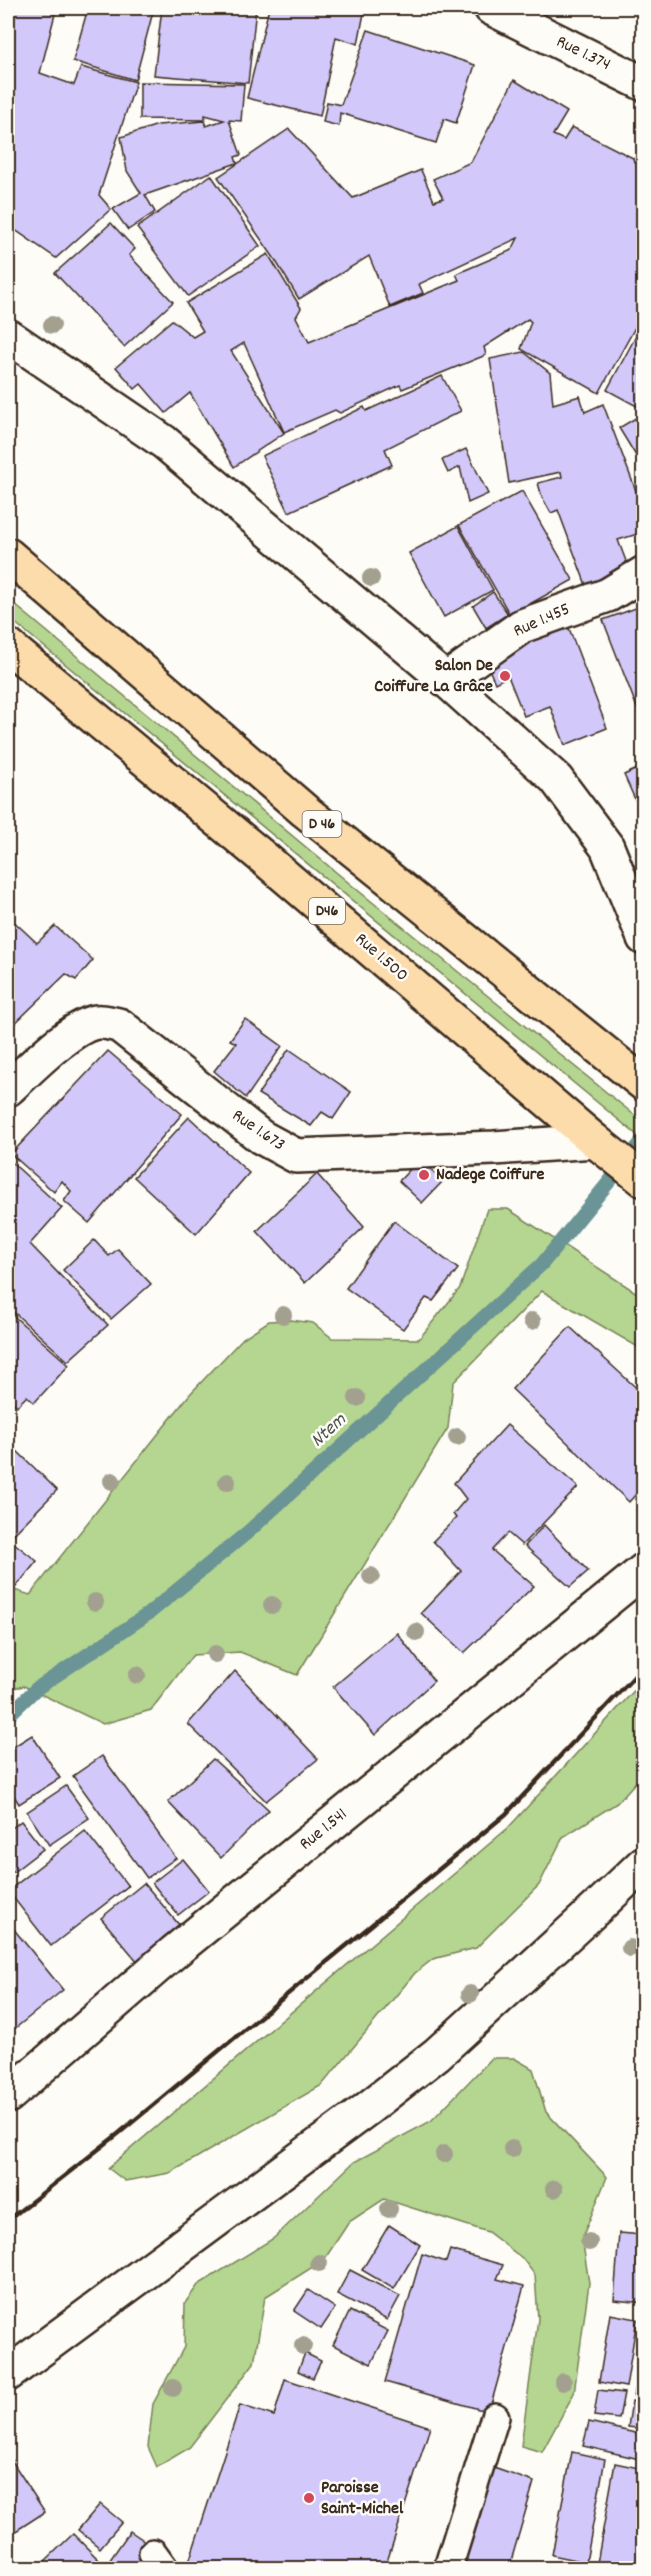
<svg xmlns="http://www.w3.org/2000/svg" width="651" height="2576" viewBox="0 0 651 2576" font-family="Dekko,sans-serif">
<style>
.green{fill:#b4d690;stroke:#788057;stroke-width:1.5}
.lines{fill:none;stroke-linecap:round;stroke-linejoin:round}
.stream{stroke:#6a9495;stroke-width:14}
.building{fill:#d2c8fa;stroke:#3b2a1e;stroke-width:1.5}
.service-casing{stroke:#3b2a1e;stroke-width:32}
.minor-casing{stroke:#3b2a1e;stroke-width:38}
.primary-casing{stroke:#3b2a1e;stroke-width:38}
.service{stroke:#fdfcf7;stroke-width:27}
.minor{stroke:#fdfcf7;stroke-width:33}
.primary{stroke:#fddcac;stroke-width:33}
.rail{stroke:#3b2a1e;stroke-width:4.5}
.tree{fill:#a3a08f}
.poi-dot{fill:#d1495b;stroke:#fdfcf7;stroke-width:2}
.labels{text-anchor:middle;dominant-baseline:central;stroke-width:5;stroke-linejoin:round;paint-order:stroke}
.shield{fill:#fdfcf7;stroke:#75695f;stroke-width:1.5}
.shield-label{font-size:16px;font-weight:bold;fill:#3b2a1e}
.street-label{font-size:18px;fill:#3b2a1e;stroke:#fdfcf7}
.poi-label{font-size:18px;font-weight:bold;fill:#3b2a1e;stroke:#fdfcf7;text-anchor:start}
.water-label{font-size:20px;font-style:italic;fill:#4f5650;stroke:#fdfcf7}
</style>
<rect width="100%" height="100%" fill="#fdfcf7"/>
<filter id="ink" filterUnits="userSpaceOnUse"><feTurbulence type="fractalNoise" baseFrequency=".0167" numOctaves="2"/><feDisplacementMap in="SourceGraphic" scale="12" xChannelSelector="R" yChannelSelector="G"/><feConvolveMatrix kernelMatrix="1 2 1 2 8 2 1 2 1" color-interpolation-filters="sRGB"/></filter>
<g filter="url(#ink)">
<g class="green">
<path d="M8,599L355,888L643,1122V1140L8,617Z"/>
<path d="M487,1209H508L643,1297V1350L542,1291L453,1383L448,1428L297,1675L240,1652L193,1655L151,1710L103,1724L24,1686L8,1689V1588L30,1595L190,1394L243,1338L269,1321L291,1320L313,1323L332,1338L419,1339L460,1288Z"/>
<path d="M643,1681V1774L617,1803L563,1837L539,1885L476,1948L433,1959L415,1973L322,2085L170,2173L125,2181L108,2168L508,1828Z"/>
<path d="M492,2058H514L533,2069L546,2112L607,2177L582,2238L589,2283L574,2393L542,2452L521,2446L538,2319L535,2275L522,2258L488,2232L384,2199L349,2222L324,2260L265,2297L254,2363L189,2448L157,2467L148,2447L153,2404L184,2347L185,2303L198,2285L274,2238L354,2162L431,2121Z"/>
</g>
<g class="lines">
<path class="stream" d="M8,1716L36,1689L148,1614L248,1532L542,1264L644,1139"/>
</g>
<g class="building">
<path d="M8,8H46L56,10L40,73L74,85L81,67L136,82L99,195L111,209L56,258L8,225Z"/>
<path d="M88,8H154L135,80L73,61Z"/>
<path d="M162,8H256L248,83L154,75Z"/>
<path d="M269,8H365L358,44L336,37L320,116L247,98Z"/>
<path d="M368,30L475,65L456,123L444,119L436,143L340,113L339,126L323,122L327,102L341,105Z"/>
<path d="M514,80L567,112L553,135L564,140L572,127L633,158L634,162L644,166V311L599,393L521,349L531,322L528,319L484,347L486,355L402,389L400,385L340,413L335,410L284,432L244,343L231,351L284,433L234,467L190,393L166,413L141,384L135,389L116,367L172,320L193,337L203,331L186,303L268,254L301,308L296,317L309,342L459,280L456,274L512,250L518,238L419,284L423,293L390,307L369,256L299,299L274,258L218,177L289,129L353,198L421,170L434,201L443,198L433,179L471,162Z"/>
<path d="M140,82L244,84L241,121L229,120L241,155L235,157L237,163L145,195L155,212L128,230L113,209L141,193L127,171L121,137L158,125L204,121L206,126L224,120L205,115V120L140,119Z"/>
<path d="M211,175L260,246L188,296L137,228Z"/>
<path d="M111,223L135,249L129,255L173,302L124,347L55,273Z"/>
<path d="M644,321V410L607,390Z"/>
<path d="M524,352L550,373L553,404L580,396L585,412L603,404L644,512V532L618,540L629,569L586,585L558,510L551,513L542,497L538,483L562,477L561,472L509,483L490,359Z"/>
<path d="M442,376L461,411L385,449L392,465L289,512L262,456L364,407L366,411Z"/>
<path d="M639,416L644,423V469L619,428Z"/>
<path d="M466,449L488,494L468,503L460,467L448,473L442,460Z"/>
<path d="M522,491L573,580L510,615L459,525Z"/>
<path d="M458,526L493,590L444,617L409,553Z"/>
<path d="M493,592L508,614L486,628L473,606Z"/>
<path d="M644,605V726L603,620Z"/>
<path d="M567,623L607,728L565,745L550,706L524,716L508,676L495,683L485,660Z"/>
<path d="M644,766V815H642L624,775Z"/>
<path d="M8,916L37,943L55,926L93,960L76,980L66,974L8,1030Z"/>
<path d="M245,1019L282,1046L246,1098L214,1071L236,1043L230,1040Z"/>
<path d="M289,1049L351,1092L333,1119L322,1112L311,1126L258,1094Z"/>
<path d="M108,1051L182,1114L89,1223L64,1201L71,1191L62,1181L54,1192L11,1154Z"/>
<path d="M189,1117L249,1173L196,1234L134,1177Z"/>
<path d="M8,1159L62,1208L30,1244L108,1325L68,1361L8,1307Z"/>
<path d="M420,1159L443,1181L422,1203L399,1181Z"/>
<path d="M317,1174L364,1227L305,1283L257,1231Z"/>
<path d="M394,1221L458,1269L433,1301L426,1298L403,1329L346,1288Z"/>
<path d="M94,1240L109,1256L118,1249L151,1284L111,1319L63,1270Z"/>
<path d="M8,1311L69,1365L34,1403L27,1396L17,1406L8,1397Z"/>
<path d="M570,1327L644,1395V1485L629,1502L512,1389Z"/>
<path d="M507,1425L578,1487L522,1545L508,1533L492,1550L534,1586L464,1653L421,1613L461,1571L433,1541L456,1518L453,1514L466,1499L454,1483Z"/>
<path d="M8,1449L11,1452L15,1449L57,1490L9,1539L37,1561L16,1587L8,1579Z"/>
<path d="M544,1525L588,1571L570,1587L525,1546Z"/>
<path d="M397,1633L434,1681L375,1735L333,1687Z"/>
<path d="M235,1671L318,1759L266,1801L188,1724Z"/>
<path d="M32,1735L60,1778L19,1804L8,1786V1750Z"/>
<path d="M102,1756L176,1858L147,1878L73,1776Z"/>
<path d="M213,1759L269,1810L221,1858L168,1802Z"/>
<path d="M66,1786L89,1818L49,1845L27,1812Z"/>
<path d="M21,1821L43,1849L8,1876V1831Z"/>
<path d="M85,1831L128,1886L51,1946L8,1891Z"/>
<path d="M183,1859L209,1891L178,1915L152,1883Z"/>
<path d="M144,1883L180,1926L138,1962L101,1918Z"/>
<path d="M8,1922L63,1990L8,2034Z"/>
<path d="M389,2225L420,2245L394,2289L362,2270Z"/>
<path d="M619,2233L644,2235V2303L614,2300Z"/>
<path d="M450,2250L503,2265L497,2279L524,2286L489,2412L385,2382L422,2254L446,2262Z"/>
<path d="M350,2270L400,2296L387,2320L337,2294Z"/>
<path d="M308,2290L335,2308L321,2329L294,2311Z"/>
<path d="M350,2311L388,2331L371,2364L333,2345Z"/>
<path d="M610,2314L637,2319L626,2387L599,2382Z"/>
<path d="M644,2343V2398L634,2397Z"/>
<path d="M305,2353L321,2361L313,2378L298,2371Z"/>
<path d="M285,2379L430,2427L385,2568H187L240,2405L274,2416Z"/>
<path d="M598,2390L624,2393L619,2419L594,2416Z"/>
<path d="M632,2401L644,2403V2429L628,2427Z"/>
<path d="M589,2422L644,2435V2460L583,2446Z"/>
<path d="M572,2452L605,2459L586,2562L552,2555Z"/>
<path d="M8,2455L45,2512L8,2536Z"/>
<path d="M615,2463L644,2469V2539L638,2568L597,2563Z"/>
<path d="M488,2466L534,2482L509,2568H484L458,2561Z"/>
<path d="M100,2504L122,2522L100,2548L78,2530Z"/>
<path d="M130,2531L185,2568H113L107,2564Z"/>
<path d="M73,2534L102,2563L96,2568H51L45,2561Z"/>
</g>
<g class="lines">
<defs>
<g id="service">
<path d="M153,2553L164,2568"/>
<path d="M448,2568L495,2417"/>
</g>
<g id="minor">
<path d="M491,8L644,84"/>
<path d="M8,336L164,442L446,680L556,779L607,847L644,938"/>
<path d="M446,680L522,626L608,595L644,573"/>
<path d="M8,1089C29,1070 70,1027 96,1022C103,1021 112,1024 119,1025L261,1137L296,1156L494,1148L595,1141"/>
<path d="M8,2096L174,1952L644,1570"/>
<path d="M8,2374L367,2109L437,2054L599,1906L644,1863"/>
</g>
<g id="primary">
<path d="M8,555L305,811L644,1084"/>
<path d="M8,646L265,859L595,1141L644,1180"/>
</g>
</defs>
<use href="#service" class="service-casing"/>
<use href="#minor" class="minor-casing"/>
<use href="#primary" class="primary-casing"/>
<use href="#service" class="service"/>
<use href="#minor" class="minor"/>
<use href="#primary" class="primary"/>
<path class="rail" d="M8,2220L118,2134L506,1814L644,1666"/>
</g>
<g class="tree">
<circle cx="52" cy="325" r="9"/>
<circle cx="371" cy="578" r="9"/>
<circle cx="283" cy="1315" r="9"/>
<circle cx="532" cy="1321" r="9"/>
<circle cx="357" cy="1398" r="9"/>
<circle cx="457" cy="1437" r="9"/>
<circle cx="112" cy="1481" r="9"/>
<circle cx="227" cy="1482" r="9"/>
<circle cx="371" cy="1576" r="9"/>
<circle cx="95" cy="1602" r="9"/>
<circle cx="272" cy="1605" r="9"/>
<circle cx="416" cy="1632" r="9"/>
<circle cx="215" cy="1654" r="9"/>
<circle cx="137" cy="1675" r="9"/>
<circle cx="630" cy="1948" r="9"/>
<circle cx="470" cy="1994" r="9"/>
<circle cx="512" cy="2149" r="9"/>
<circle cx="444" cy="2154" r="9"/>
<circle cx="554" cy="2189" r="9"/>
<circle cx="389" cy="2209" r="9"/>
<circle cx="589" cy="2242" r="9"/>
<circle cx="319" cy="2263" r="9"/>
<circle cx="303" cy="2346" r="9"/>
<circle cx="563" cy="2382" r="9"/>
<circle cx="173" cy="2388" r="9"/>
</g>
</g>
<g class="poi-dot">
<circle cx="505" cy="676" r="6"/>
<circle cx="424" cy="1175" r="6"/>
<circle cx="309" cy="2498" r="6"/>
</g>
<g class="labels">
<g class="shield">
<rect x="302.5" y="811" width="39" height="26" rx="4.5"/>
<rect x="309" y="898" width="36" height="26" rx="4.5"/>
</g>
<g class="shield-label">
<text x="322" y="824">D 46</text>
<text x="327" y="911">D46</text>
</g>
<g class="street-label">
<text transform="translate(583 54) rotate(26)">Rue 1.374</text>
<text transform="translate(542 621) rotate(-24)">Rue 1.455</text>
<text transform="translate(381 958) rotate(41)">Rue 1.500</text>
<text transform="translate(258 1131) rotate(34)">Rue 1.673</text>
<text transform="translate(324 1830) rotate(-39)">Rue 1.541</text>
</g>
<g class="poi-label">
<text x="493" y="666" text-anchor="end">Salon De<tspan x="493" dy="21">Coiffure La Grâce</tspan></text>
<text x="436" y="1175">Nadege Coiffure</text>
<text x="321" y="2488">Paroisse<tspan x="321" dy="21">Saint-Michel</tspan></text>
</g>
<g class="water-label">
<text transform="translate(329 1431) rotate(-42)">Ntem</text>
</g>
</g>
<rect width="651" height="2576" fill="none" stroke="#fdfcf7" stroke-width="30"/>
<rect x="15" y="15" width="621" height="2546" fill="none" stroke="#3b2a1e" stroke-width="2" filter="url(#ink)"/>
</svg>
